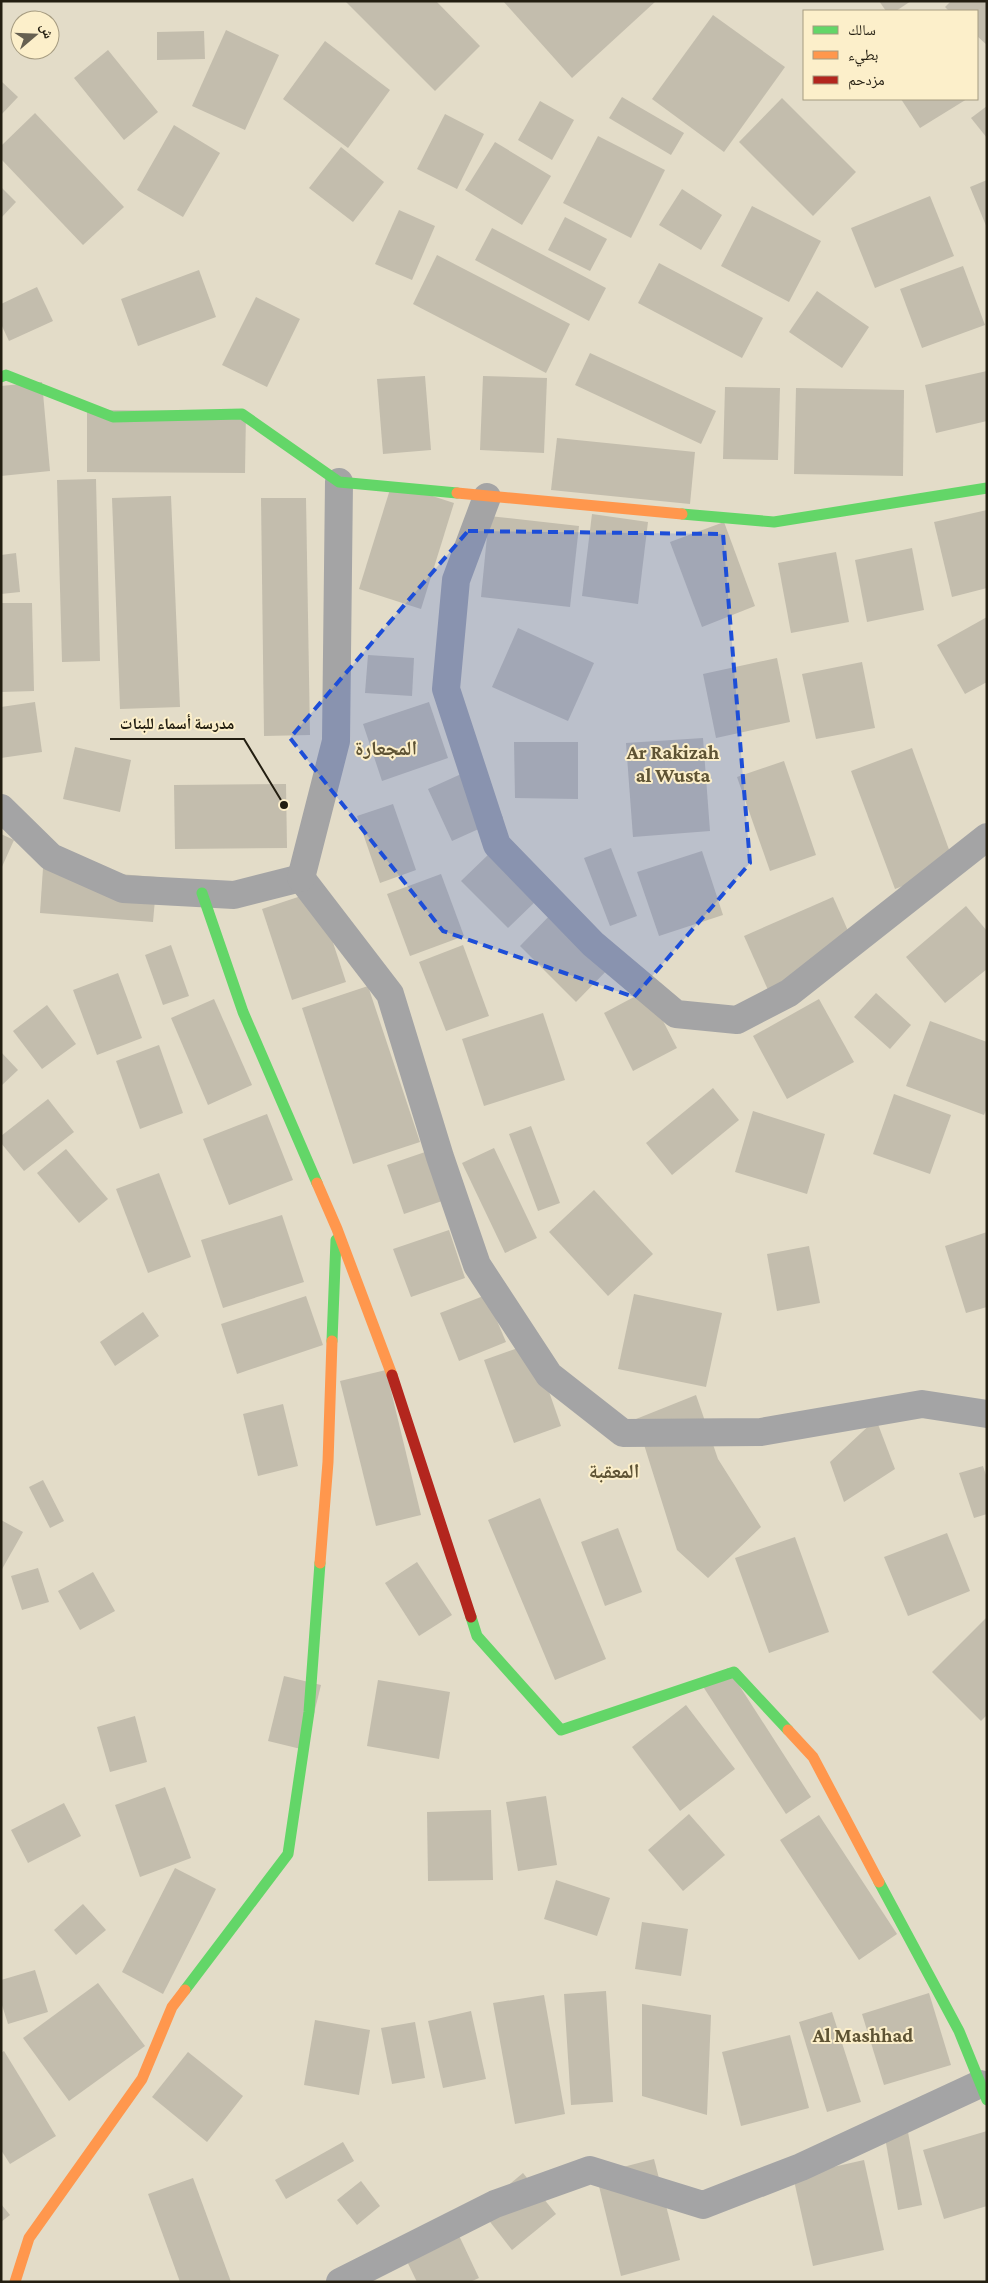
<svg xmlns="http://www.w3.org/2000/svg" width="988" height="2283" viewBox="0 0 988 2283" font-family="'Crimson Pro','Noto Naskh Arabic',serif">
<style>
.building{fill:#c3bdad}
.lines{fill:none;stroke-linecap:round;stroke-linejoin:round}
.street{stroke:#a4a4a5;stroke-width:28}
.fast{stroke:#63d668;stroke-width:11}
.slow{stroke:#ff974d;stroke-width:11}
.jam{stroke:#b3261e;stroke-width:11}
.marked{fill:#1d4ed8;fill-opacity:0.2;stroke:#1d4ed8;stroke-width:4;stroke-dasharray:10 6;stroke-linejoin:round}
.labels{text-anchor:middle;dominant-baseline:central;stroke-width:4;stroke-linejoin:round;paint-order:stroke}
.district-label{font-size:20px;font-weight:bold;fill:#5e5334;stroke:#fcefca}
.leader{fill:none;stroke:#231e11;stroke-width:2}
.callout-dot{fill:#231e11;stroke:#fcefca;stroke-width:2}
.callout-label{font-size:16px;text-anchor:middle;font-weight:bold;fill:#231e11;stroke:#fcefca;stroke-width:4;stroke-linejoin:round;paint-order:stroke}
</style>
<rect width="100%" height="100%" fill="#e3dcc8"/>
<g class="building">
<path d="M345,1H436L480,46L435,91Z"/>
<path d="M503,1H656L572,78Z"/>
<path d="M879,1H911L896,11H886Z"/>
<path d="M951,1H987V45L977,36V11H949L945,7Z"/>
<path d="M713,15L785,67L724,152L652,99Z"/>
<path d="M226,30L279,55L245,130L192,106Z"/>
<path d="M204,31L205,59L157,60V32Z"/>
<path d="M325,41L390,90L348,148L283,99Z"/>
<path d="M108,50L158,112L124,140L74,78Z"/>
<path d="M1,81L18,97L1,115Z"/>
<path d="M622,97L684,133L671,155L609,118Z"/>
<path d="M782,98L856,172L813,216L739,142Z"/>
<path d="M901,99H967L920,128Z"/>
<path d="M540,101L574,120L552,160L518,140Z"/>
<path d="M987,106V138L971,118Z"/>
<path d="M35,113L124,207L83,245L1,159V146Z"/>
<path d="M445,114L484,134L457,189L417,169Z"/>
<path d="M174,125L220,153L183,217L137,190Z"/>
<path d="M598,136L665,170L631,238L563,203Z"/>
<path d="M495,142L551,176L522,225L465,190Z"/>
<path d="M341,147L384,182L353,222L309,188Z"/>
<path d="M987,180V228L970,187Z"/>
<path d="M1,187L16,202L1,218Z"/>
<path d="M682,189L722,215L701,250L659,225Z"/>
<path d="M930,196L954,256L875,288L851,228Z"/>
<path d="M752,206L821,241L789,302L721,266Z"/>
<path d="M399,210L435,226L412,280L375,264Z"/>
<path d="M565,217L607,239L590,271L548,250Z"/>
<path d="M492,228L606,288L589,321L475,260Z"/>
<path d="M437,255L570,324L546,373L413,304Z"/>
<path d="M659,263L763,318L742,358L638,303Z"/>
<path d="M963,266L985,325L922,348L900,289Z"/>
<path d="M199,270L216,317L138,346L121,299Z"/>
<path d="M37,287L53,321L9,341L1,324V304Z"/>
<path d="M817,291L869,327L842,368L789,332Z"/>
<path d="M256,297L300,319L267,387L222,365Z"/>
<path d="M590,353L716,411L701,444L575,385Z"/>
<path d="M987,371V421L936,433L925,385Z"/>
<path d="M425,376L431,450L383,454L377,379Z"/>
<path d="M483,376L547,378L544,453L480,450Z"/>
<path d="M42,382L50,471L1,476V386Z"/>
<path d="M725,387L780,388L778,460L723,459Z"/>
<path d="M796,388L904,390L903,476L794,474Z"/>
<path d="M87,410L246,411L245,473L87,472Z"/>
<path d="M557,438L695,452L690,504L551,490Z"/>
<path d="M96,479L100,661L62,662L57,480Z"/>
<path d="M392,483L454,503L421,609L359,589Z"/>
<path d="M171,496L180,707L120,709L112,498Z"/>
<path d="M261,498H306L310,735L264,736Z"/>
<path d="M987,510V588L952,597L934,522Z"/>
<path d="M592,514L648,522L638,604L582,596Z"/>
<path d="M489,516L579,526L570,607L481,597Z"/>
<path d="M724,522L755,606L702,627L670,542Z"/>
<path d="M912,548L924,610L867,622L855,560Z"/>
<path d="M836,552L849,622L791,633L778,563Z"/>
<path d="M16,553L20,592L1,594V555Z"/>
<path d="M1,603H32L34,691L1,692Z"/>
<path d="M987,617V682L965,694L937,645Z"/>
<path d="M518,628L594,663L568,721L492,687Z"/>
<path d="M368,655L414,658L412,696L365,693Z"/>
<path d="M777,658L790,722L716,738L703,674Z"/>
<path d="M862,662L875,728L816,739L802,674Z"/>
<path d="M35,702L42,752L1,758V707Z"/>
<path d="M429,702L448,758L382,781L363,724Z"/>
<path d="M703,738L710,831L633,837L626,743Z"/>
<path d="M514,742H578V799L515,798Z"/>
<path d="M75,747L131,760L120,812L63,799Z"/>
<path d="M912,748L955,866L895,889L851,771Z"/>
<path d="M784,761L816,855L770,871L737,777Z"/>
<path d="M479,766L503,818L452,841L428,789Z"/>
<path d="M286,784L287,848L175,849L174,785Z"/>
<path d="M393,804L416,870L380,883L357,816Z"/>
<path d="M1,834L14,840L1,869Z"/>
<path d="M611,848L637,916L610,926L584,858Z"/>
<path d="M702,851L723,915L659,936L637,872Z"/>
<path d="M490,853L537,900L508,928L461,881Z"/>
<path d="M43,868L157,877L153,922L40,913Z"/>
<path d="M441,874L464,936L410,956L387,894Z"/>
<path d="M316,891L346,982L292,1000L262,909Z"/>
<path d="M833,897L857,951L768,990L744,936Z"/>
<path d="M966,906L987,931V969L945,1003L906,957Z"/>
<path d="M558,907L614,963L576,1002L520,946Z"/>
<path d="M171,945L189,996L163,1005L145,955Z"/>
<path d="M463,945L489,1016L446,1031L419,962Z"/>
<path d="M118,973L142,1038L97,1055L73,990Z"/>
<path d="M368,986L420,1142L353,1164L302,1008Z"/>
<path d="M647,990L677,1048L633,1071L604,1013Z"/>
<path d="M876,993L911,1025L890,1049L854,1017Z"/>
<path d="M214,999L252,1085L208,1105L171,1018Z"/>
<path d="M819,999L854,1062L787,1099L753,1036Z"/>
<path d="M47,1005L76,1044L42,1069L13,1031Z"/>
<path d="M543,1013L565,1080L484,1106L462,1039Z"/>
<path d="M930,1021L987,1042V1108L984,1115L906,1086Z"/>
<path d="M159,1045L183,1113L140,1129L116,1061Z"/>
<path d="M1,1052L18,1070L1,1086Z"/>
<path d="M713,1088L739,1120L672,1175L646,1143Z"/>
<path d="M894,1094L951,1115L930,1174L873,1154Z"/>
<path d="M48,1099L74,1132L24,1171L1,1143V1136Z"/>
<path d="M753,1111L825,1134L807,1194L735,1172Z"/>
<path d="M267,1114L293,1180L229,1205L203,1139Z"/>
<path d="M531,1126L560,1203L538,1211L509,1134Z"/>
<path d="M494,1148L537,1238L505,1253L462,1163Z"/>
<path d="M66,1149L108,1199L79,1223L37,1173Z"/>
<path d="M431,1150L448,1199L404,1214L387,1165Z"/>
<path d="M159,1173L191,1257L148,1273L116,1189Z"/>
<path d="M594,1190L653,1254L608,1296L549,1232Z"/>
<path d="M282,1215L304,1282L223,1308L201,1240Z"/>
<path d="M449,1230L465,1278L411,1297L393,1249Z"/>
<path d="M987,1232V1307L966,1313L945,1246Z"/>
<path d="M809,1246L820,1303L777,1311L767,1254Z"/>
<path d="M634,1294L722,1313L706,1387L618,1369Z"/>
<path d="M486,1295L506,1342L459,1361L440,1313Z"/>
<path d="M306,1296L323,1345L237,1374L221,1324Z"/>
<path d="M143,1312L159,1336L115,1366L100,1342Z"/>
<path d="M532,1343L561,1426L514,1443L484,1360Z"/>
<path d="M386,1370L421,1515L376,1526L340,1381Z"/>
<path d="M696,1395L718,1459L761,1527L708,1578L677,1550L636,1419Z"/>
<path d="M283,1404L298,1466L258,1476L243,1414Z"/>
<path d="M876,1419L895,1469L844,1502L830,1462Z"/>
<path d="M983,1466L987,1478V1514L974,1518L959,1473Z"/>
<path d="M43,1480L64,1521L50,1528L29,1487Z"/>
<path d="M540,1498L606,1659L555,1680L488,1520Z"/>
<path d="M1,1520L23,1532L1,1571Z"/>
<path d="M618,1528L642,1592L605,1606L581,1542Z"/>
<path d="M947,1533L970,1591L908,1616L884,1557Z"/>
<path d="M795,1537L829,1632L769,1653L735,1558Z"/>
<path d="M417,1562L452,1615L419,1636L385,1583Z"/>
<path d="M38,1568L49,1602L22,1610L11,1576Z"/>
<path d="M93,1572L115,1611L80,1630L58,1591Z"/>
<path d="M987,1617V1715L981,1721L932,1672Z"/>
<path d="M728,1668L811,1797L786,1814L702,1685Z"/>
<path d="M284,1676L321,1685L305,1750L268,1741Z"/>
<path d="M378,1680L450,1692L439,1759L367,1746Z"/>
<path d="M686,1705L735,1769L680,1811L632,1747Z"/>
<path d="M135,1716L147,1762L110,1772L97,1727Z"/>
<path d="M165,1787L191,1858L140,1877L115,1805Z"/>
<path d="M546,1796L557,1865L518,1871L506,1802Z"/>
<path d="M64,1803L81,1836L28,1863L11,1830Z"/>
<path d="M491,1810L493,1880L428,1881L427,1812Z"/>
<path d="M689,1814L725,1855L683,1891L648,1850Z"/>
<path d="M819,1815L897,1934L859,1960L780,1840Z"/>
<path d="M175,1868L216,1889L163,1994L122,1972Z"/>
<path d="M556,1880L610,1898L597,1936L544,1919Z"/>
<path d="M83,1904L106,1930L76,1955L54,1930Z"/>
<path d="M642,1922L688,1929L681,1976L635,1969Z"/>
<path d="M35,1970L48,2012L8,2024L1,2002V1980Z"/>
<path d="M98,1983L145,2046L69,2101L23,2038Z"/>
<path d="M606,1991L613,2102L571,2105L564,1994Z"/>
<path d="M929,1993L951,2065L884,2085L862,2014Z"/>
<path d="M544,1995L565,2114L515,2124L493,2003Z"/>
<path d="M642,2004L711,2015L707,2115L642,2096Z"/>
<path d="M471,2011L486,2079L443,2088L428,2021Z"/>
<path d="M832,2012L861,2102L827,2112L799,2022Z"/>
<path d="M315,2020L370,2030L359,2095L304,2085Z"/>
<path d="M415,2022L425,2078L392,2084L381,2028Z"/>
<path d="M790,2035L809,2108L741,2126L722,2052Z"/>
<path d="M4,2051L56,2136L10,2164L1,2150V2053Z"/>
<path d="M188,2052L243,2096L207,2142L152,2097Z"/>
<path d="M907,2127L922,2205L898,2210L884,2132Z"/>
<path d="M987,2131V2206L944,2219L923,2150Z"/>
<path d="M343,2142L354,2161L286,2199L275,2180Z"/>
<path d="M654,2159L680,2260L621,2276L596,2174Z"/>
<path d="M864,2160L884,2250L813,2266L793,2176Z"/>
<path d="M523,2173L556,2214L512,2250L480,2209Z"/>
<path d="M193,2178L231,2282H180L148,2194Z"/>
<path d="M361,2181L380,2206L357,2225L337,2200Z"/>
<path d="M1,2204L10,2215L1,2222Z"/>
<path d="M454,2225L479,2278L470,2282H417L402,2251Z"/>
</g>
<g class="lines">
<g class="street">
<path d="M487,497L456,580L446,689L497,845L593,944L676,1014L737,1020L789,993L987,837"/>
<path d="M1,808L51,857L123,889L234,895L301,878"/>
<path d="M301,878L390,994L440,1157L477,1265L549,1375L623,1433L761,1432L922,1404L987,1414"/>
<path d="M301,878L336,741L339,482"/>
<path d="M340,2282L495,2204L590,2170L703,2205L801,2167L980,2084"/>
</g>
<g class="fast">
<path d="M1,377L6,375L113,417L242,414L339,482L457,493"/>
<path d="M682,514L774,522L987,488"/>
<path d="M202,893L243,1012L317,1183"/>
<path d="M332,1341L336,1240"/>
<path d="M471,1617L477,1636L561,1730L734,1672L788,1730"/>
<path d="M879,1882L959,2031L987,2100"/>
<path d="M185,1990L288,1854L309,1712L320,1563"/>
</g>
<g class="slow">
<path d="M457,493L682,514"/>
<path d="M317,1183L337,1229L392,1375"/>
<path d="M320,1563L328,1462L332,1341"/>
<path d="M788,1730L813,1757L879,1882"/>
<path d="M15,2282L29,2238L142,2079L172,2007L185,1990"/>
</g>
<path class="jam" d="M392,1375L471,1617"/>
</g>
<path class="marked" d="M468,531L723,534L750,863L634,997L443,931L290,738Z"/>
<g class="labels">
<g class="district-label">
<text x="386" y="748">المجعارة</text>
<text x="673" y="752">Ar Rakizah<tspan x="673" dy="23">al Wusta</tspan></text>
<text x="614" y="1471">المعقبة</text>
<text x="863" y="2035">Al Mashhad</text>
</g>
</g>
<path class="leader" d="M284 805L244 739H110"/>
<circle class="callout-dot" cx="284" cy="805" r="5"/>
<g class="callout-label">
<text x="177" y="729">مدرسة أسماء للبنات</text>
</g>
<rect width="988" height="2283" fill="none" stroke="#231e11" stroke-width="5"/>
<rect x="803" y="10" width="175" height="90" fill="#fcefca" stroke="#a59b80"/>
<rect x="813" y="26" width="25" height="8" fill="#63d668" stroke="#a59b80"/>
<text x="848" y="35" font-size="15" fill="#231e11">سالك</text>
<rect x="813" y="51" width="25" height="8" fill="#ff974d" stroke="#a59b80"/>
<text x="848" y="60" font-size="15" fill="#231e11">بطيء</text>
<rect x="813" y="76" width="25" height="8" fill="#b3261e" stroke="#a59b80"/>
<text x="848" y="85" font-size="15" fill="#231e11">مزدحم</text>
<g transform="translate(35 35) rotate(71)"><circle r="24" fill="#fcefca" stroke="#a59b80"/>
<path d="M0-4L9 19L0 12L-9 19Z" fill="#666051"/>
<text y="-8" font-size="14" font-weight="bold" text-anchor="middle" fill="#231e11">ش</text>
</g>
</svg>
